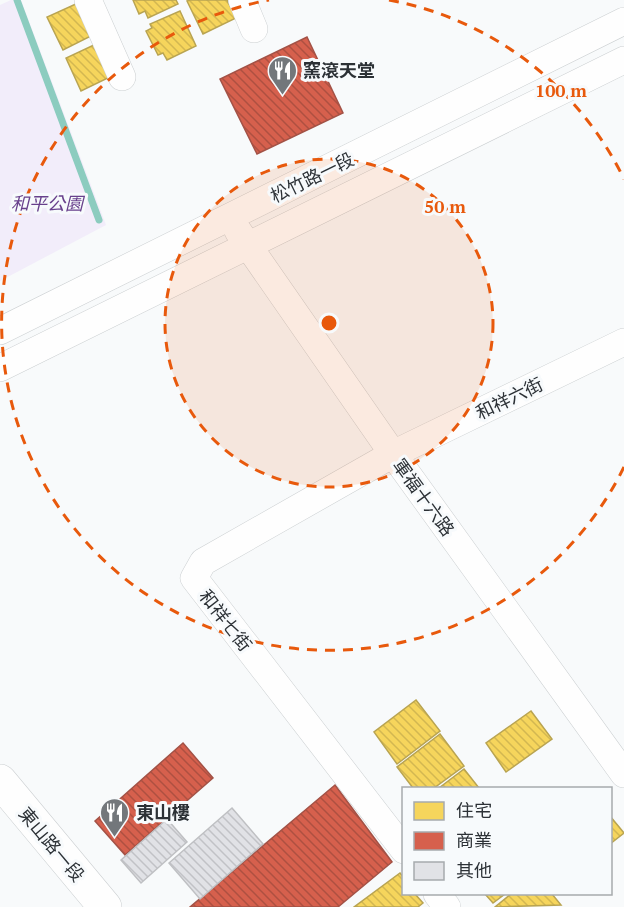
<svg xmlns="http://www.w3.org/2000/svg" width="624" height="907" viewBox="0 0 624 907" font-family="'PT Serif','Noto Sans TC',serif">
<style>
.green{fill:#f2edfa}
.homes{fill:url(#homes-back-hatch);stroke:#b9a451;stroke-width:1.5}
.shops{fill:url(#shops-back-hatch);stroke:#a35246;stroke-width:1.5}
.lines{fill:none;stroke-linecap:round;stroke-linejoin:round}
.stream{stroke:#8cccbf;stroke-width:7}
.building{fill:url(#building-back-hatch);stroke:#bfc0c3;stroke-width:1.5}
.minor-casing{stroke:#cbcfd1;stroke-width:28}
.major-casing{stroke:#cbcfd1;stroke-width:34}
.minor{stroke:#fefefe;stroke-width:27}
.major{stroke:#fefefe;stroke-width:33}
.ring{fill:none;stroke:#e8590c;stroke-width:3;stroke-dasharray:10 8}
.labels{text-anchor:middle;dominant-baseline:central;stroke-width:6;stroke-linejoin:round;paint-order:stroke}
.poi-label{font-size:18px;font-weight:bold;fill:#2c3136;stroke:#f7fafc;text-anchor:start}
.street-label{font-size:18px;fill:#2c3136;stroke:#f7fafc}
.park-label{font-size:18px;font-style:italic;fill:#68408c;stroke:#f7fafc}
.centre{fill:#e8590c;stroke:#f7fafc;stroke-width:3}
.ring-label{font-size:18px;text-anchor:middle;font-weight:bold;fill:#e8590c;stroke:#f7fafc;stroke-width:6;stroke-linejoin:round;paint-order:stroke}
</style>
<defs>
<pattern id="homes-back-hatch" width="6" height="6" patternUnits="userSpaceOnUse" patternTransform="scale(1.5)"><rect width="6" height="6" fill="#f6d55c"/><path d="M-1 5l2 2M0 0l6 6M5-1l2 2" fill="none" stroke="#d3b751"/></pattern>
<pattern id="shops-back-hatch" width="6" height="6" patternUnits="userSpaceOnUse" patternTransform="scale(1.5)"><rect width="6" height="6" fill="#d6604d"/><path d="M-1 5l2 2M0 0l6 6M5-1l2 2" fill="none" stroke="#ae5041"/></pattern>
<pattern id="building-back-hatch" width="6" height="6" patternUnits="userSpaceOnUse" patternTransform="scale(1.5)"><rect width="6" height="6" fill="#e1e2e6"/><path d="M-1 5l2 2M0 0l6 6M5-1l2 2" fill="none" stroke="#c1c2c6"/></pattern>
</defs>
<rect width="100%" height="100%" fill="#f8fafb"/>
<path class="green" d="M11,0H21L106,225L0,281V5Z"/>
<g class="homes">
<path d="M133,0H176L178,4L148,18L145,11L139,14Z"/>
<path d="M190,0H227L236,18L203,34L187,1Z"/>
<path d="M78,3L93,35L63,50L47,17Z"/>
<path d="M180,11L196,46L167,60L163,53L158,55L146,31L152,28L150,24Z"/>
<path d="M96,44L112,76L81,91L66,58Z"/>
<path d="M416,700L440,731L397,764L374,732Z"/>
<path d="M531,711L552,739L506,772L486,743Z"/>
<path d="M440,734L464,766L434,788H413L397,767Z"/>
<path d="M464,769L479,788H439Z"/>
<path d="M610,816L624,833L610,844Z"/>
<path d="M400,873L404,878V894H415L423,903L418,907H354Z"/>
<path d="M485,894H505L493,903Z"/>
<path d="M511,894H552L561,905L495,907Z"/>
</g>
<g class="shops">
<path d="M307,37L343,113L257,154L220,79Z"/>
<path d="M183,743L213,778L125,855L95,821Z"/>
<path d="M335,785L392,862L338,907H190Z"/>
</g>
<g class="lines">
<path class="stream" d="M17,0L99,220"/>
</g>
<g class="building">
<path d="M232,808L263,844L200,899L169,863Z"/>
<path d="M167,819L187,842L141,883L121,860Z"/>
</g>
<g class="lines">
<defs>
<g id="minor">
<path d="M88,0L122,77"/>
<path d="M242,0L254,29"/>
<path d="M238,231L393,454L624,774"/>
<path d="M0,331L624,21"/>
<path d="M0,368L624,60"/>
<path d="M404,850L194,578L203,562L393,454L624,342"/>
<path d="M437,894L447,907"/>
</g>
<path id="major" d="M0,781L105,907"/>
</defs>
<use href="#minor" class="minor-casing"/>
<use href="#major" class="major-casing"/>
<use href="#minor" class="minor"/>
<use href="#major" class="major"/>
</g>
<circle cx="329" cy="323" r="164" fill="#e8590c" fill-opacity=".12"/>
<g class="ring">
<circle cx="329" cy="323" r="164"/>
<path d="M624 467A328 328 0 1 1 269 0M389 0A328 328 0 0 1 624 179"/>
</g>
<defs>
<symbol id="restaurant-pin" viewBox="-11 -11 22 30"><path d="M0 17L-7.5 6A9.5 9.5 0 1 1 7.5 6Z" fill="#73777b" stroke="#f7fafc"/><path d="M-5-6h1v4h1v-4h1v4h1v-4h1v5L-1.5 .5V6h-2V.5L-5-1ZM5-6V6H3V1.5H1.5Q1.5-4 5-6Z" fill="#fff"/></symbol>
</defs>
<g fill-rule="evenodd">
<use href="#restaurant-pin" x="266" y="54" width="33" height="45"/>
<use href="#restaurant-pin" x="98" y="796" width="33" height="45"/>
</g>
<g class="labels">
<g class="poi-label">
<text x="303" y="70">窯滾天堂</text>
<text x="136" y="812">東山樓</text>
</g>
<g class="street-label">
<text transform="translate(312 177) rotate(-26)">松竹路一段</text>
<text transform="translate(509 398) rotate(-26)">和祥六街</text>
<text transform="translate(424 497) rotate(54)">軍福十六路</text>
<text transform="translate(226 620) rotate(52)">和祥七街</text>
<text transform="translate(52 844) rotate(50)">東山路一段</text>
</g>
<g class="park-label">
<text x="47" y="203">和平公園</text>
</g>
</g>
<circle cx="329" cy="323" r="9" class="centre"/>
<g class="ring-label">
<text x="561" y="97">100 m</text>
<text x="445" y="213">50 m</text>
</g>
<rect x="402" y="787" width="210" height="108" fill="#f7fafc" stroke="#a6aaad" stroke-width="1.5"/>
<rect x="414" y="802" width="30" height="18" fill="#f6d55c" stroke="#a6aaad" stroke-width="1.5"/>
<text x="456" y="817" font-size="18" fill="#2c3136">住宅</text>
<rect x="414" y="832" width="30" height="18" fill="#d6604d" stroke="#a6aaad" stroke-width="1.5"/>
<text x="456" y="847" font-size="18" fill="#2c3136">商業</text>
<rect x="414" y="862" width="30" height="18" fill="#e1e2e6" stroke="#a6aaad" stroke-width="1.5"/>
<text x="456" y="877" font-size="18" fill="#2c3136">其他</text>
</svg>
